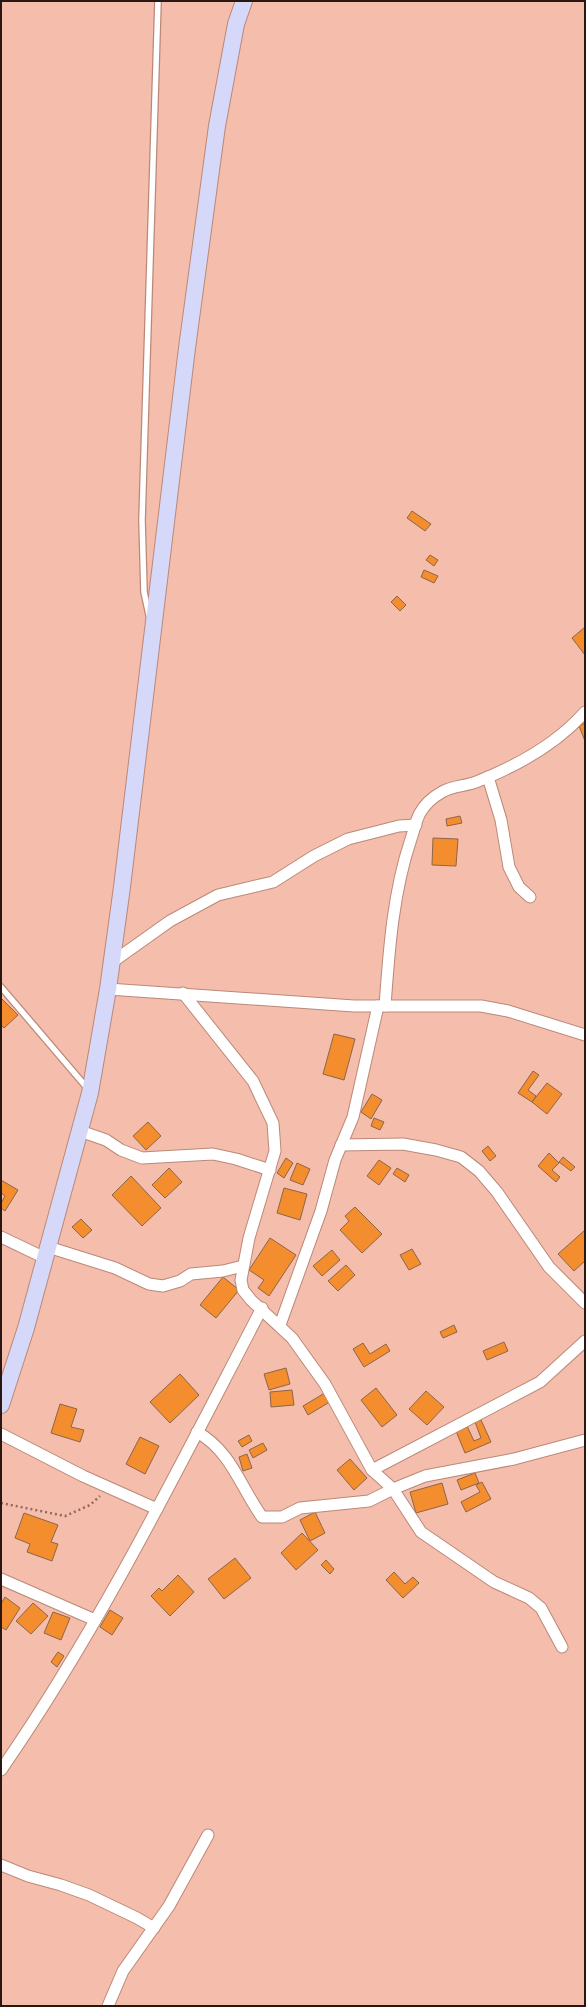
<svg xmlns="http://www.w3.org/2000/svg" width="586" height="2007" viewBox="0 0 586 2007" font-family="'IBM Plex Serif',serif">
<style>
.building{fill:#f48d2d;stroke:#8d6547}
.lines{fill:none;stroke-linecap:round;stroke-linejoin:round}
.lane-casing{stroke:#bb8878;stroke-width:8}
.street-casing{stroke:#bb8878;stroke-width:13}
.secondary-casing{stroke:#bb8878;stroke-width:18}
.path{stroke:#8f695e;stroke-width:2.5;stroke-dasharray:2 3;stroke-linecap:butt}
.lane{stroke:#fff;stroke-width:5.5}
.street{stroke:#fff;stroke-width:11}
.secondary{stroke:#d6d8fa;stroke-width:16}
</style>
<rect width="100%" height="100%" fill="#f5bdac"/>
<g class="building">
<path d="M412,511L431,524L425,531L407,518Z"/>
<path d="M430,555L438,560L434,566L426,560Z"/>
<path d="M424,570L438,576L434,583L421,577Z"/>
<path d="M397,596L406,605L400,611L391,602Z"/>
<path d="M585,627V655L572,638Z"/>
<path d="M585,723V741L579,726Z"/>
<path d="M460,816L462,823L447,826L446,819Z"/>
<path d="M433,838L458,839L456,866L432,865Z"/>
<path d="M1,998L18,1015L4,1028L1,1025Z"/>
<path d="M334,1034L355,1039L344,1080L323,1074Z"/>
<path d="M533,1071L539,1075L528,1090L536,1096L532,1102L518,1093Z"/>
<path d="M547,1083L562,1094L547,1114L532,1102Z"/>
<path d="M372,1094L382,1100L371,1119L361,1112Z"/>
<path d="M374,1118L384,1122L380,1130L371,1126Z"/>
<path d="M148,1122L161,1136L146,1150L133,1136Z"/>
<path d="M488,1146L496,1156L490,1161L482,1151Z"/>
<path d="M549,1153L559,1163L552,1170L560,1177L556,1182L538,1166Z"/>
<path d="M563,1157L575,1167L571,1171L559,1162Z"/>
<path d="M286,1158L293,1163L284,1178L277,1173Z"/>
<path d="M379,1160L391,1168L379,1185L367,1176Z"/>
<path d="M297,1163L310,1169L303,1185L290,1180Z"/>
<path d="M169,1168L182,1182L165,1198L152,1185Z"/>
<path d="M397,1168L409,1175L405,1182L393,1174Z"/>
<path d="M131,1176L161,1208L142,1226L112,1195Z"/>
<path d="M1,1180L18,1190L5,1211L1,1208V1203L5,1196L1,1193Z"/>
<path d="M284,1188L307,1194L300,1220L277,1213Z"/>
<path d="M355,1207L382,1234L362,1253L340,1230L349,1221L345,1216Z"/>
<path d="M81,1219L92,1230L83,1238L72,1227Z"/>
<path d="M585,1230V1261L574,1271L558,1254Z"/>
<path d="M270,1238L296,1255L269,1296L258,1288L264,1280L249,1270Z"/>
<path d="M412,1249L421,1264L409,1270L400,1255Z"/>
<path d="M332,1250L340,1260L322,1276L313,1266Z"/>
<path d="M346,1265L355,1275L338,1291L328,1281Z"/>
<path d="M223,1277L239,1290L216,1318L200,1305Z"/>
<path d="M454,1325L457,1332L443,1338L440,1332Z"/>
<path d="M504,1342L508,1351L487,1360L483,1351Z"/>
<path d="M363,1343L370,1354L386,1344L390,1351L364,1367L353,1349Z"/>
<path d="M286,1368L290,1384L269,1390L264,1374Z"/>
<path d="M180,1374L199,1395L170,1423L150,1402Z"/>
<path d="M376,1388L397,1415L382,1427L361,1400Z"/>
<path d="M292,1390L294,1405L271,1407L270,1392Z"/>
<path d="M328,1391L333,1400L308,1415L303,1406Z"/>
<path d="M426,1391L444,1407L427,1425L409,1409Z"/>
<path d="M60,1404L77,1409L71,1427L84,1430L80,1442L51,1433Z"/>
<path d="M481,1420L491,1442L465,1453L456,1431L467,1426L474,1441L481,1438L475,1422Z"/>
<path d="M249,1435L252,1441L242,1447L238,1441Z"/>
<path d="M140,1437L159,1446L145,1474L126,1464Z"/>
<path d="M263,1443L267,1450L253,1458L249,1450Z"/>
<path d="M247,1454L252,1468L243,1471L239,1457Z"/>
<path d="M350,1459L367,1478L354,1490L337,1470Z"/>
<path d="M475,1473L479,1483L461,1490L457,1480Z"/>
<path d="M482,1482L491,1499L466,1512L461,1502L480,1492L476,1485Z"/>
<path d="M442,1483L448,1504L416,1513L410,1492Z"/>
<path d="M315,1512L325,1533L310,1541L300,1520Z"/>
<path d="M24,1513L58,1525L51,1542L58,1544L52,1561L27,1552L30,1544L15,1538Z"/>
<path d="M302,1533L318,1550L296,1570L281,1553Z"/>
<path d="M235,1558L251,1578L224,1599L208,1579Z"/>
<path d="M326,1560L334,1569L330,1574L321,1565Z"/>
<path d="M394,1572L405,1584L413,1577L419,1583L403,1598L386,1580Z"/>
<path d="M178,1575L194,1592L170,1616L151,1596L159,1588L162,1591Z"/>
<path d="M5,1597L20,1608L6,1630L1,1627V1604Z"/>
<path d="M33,1603L48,1616L31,1634L16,1621Z"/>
<path d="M110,1610L123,1618L112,1635L100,1627Z"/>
<path d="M53,1612L70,1618L61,1640L44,1633Z"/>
<path d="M58,1652L64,1656L57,1667L51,1662Z"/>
</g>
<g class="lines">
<defs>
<g id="lane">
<path d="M149,615L144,592L142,520L158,1"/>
<path d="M1,987L88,1089"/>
</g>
<g id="street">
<path d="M488,777L501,820L509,867L519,887L530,897"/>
<path d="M111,963L170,921L218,895L273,882L314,856L348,839L399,826L416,825"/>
<path d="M108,989L354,1006H481L508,1011L585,1035"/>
<path d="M183,993L253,1081L273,1123L275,1151L249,1238L241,1280L243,1290L251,1300L292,1338L325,1384L372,1470L393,1489L421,1532L494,1582L529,1598L541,1608L562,1647"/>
<path d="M385,1006C389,950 393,892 411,839C414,830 416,820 420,813C425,804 433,797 442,792C451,786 466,786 476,782C517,766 556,745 585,712"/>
<path d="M80,1131L106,1140L121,1150L142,1158L213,1154L236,1159L270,1170"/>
<path d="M341,1145L403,1144L436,1150L461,1157L479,1171L497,1192L549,1267L585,1303"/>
<path d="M1,1237L45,1258"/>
<path d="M48,1247L115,1268L149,1284L163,1286L180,1281L191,1274L223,1271L243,1266"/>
<path d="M280,1325L321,1211L335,1160L353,1117L378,1006"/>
<path d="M197,1432C231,1451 240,1486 262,1517H282L300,1508L369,1501L393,1489L425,1476L514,1459L585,1440"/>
<path d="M1,1434L83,1476L157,1509"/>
<path d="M372,1470L540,1382L585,1341"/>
<path d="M1,1579L95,1620"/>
<path d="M1,1770C102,1624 180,1465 262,1308"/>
<path d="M1,1865L28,1876L61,1885L89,1895L137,1918L154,1928"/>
<path d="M108,2006L123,1971L169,1906L208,1835"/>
</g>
<path id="secondary" d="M1,1405L26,1328L90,1093L108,989L122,887L187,348L217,126L236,24L244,1"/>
</defs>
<use href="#lane" class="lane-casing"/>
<use href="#street" class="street-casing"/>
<use href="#secondary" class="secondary-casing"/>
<path class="path" d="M1,1503L65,1516L90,1505L100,1496"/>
<use href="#lane" class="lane"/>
<use href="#street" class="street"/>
<use href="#secondary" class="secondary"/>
</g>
<rect width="586" height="2007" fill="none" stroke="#2b1711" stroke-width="4"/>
</svg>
